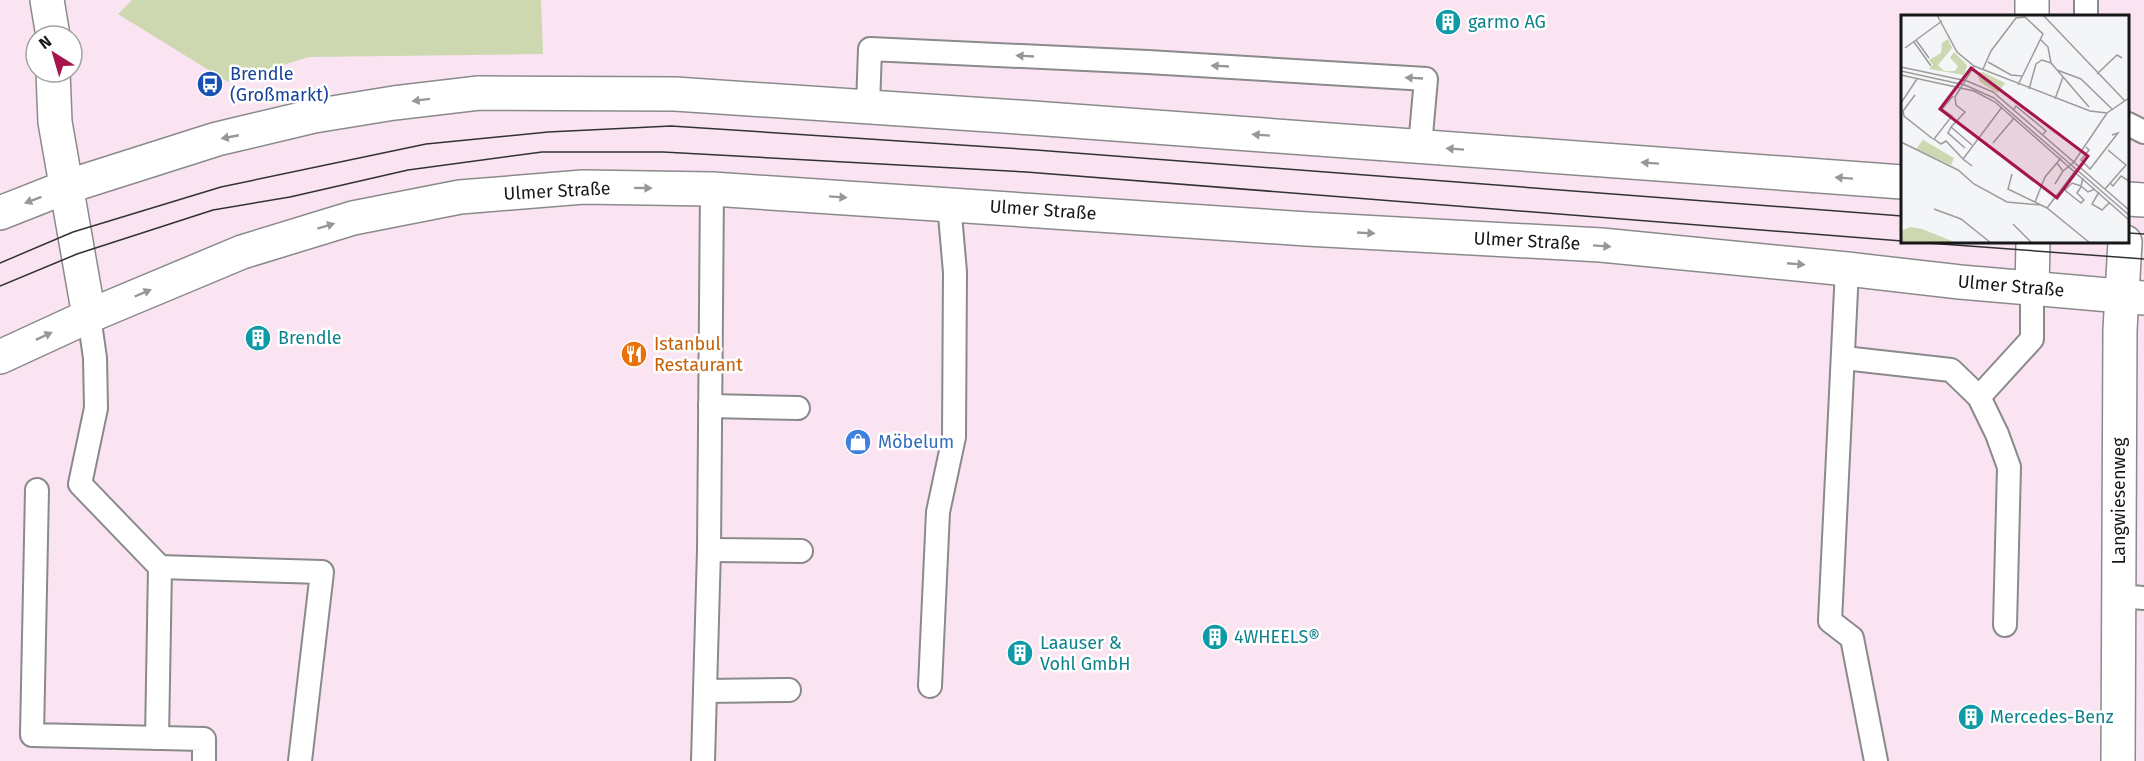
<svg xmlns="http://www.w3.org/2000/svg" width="2144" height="761" viewBox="0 0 2144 761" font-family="'Fira Sans',sans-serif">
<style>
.commercial{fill:#fae4f1;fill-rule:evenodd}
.green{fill:#cdd7b0}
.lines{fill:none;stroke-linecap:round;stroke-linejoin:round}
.service-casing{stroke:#8a8a8c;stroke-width:26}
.minor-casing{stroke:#8a8a8c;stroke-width:36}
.tertiary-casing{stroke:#8a8a8c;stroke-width:36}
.service{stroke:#fff;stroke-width:22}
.minor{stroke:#fff;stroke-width:33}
.tertiary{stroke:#fff;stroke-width:33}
.tram{stroke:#323233;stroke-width:1.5}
.oneway{fill:#979797}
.labels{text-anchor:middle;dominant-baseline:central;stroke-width:5;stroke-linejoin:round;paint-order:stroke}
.culture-label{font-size:18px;fill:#0d838f;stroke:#fff;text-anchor:start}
.transit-label{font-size:18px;fill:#164399;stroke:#fff;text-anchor:start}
.street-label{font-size:18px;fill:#171718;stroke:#fff}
.food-label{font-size:18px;fill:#c56008;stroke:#fff;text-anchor:start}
.shop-label{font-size:18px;fill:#366cbe;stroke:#fff;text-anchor:start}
.inset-road{fill:none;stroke:#9c9c9e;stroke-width:1.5}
.view{fill:#a7144c;fill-opacity:0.15;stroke:#a7144c;stroke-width:3}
.inset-edge{fill:none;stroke:#171718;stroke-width:3}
</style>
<rect width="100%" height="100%" fill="#f4f5f7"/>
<path class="commercial" d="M0,0H2144V761H0ZM1902,16H2128V242H1902ZM36,36H72V72H36Z"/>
<path class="green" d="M132,0H541L543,54L309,57L228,82L118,14Z"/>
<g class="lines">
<defs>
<g id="service">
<path d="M2086,0V16"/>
<path d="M868,106L870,49L1148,62L1426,79L1420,146"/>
<path d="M2128,124L2144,132"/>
<path d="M1847,269L1830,621L1852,638L1876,761"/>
<path d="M89,316L95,358L96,408L80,484L160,567L322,572L300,761"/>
<path d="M1844,358L1951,370L1979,397L1997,434L2009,467L2005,625"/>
<path d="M1979,397L2032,339V289"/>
<path d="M710,406L798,408"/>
<path d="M37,490L32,735L204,739V761"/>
<path d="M709,550L801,551"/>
<path d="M2119,596L2144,598"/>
<path d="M930,686L938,512L954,437L955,272L949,204"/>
<path d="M705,691L789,690"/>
<path d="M157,738L160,567"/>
<path d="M703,761L709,550L712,189"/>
</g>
<g id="minor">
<path d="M47,0L53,36"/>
<path d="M2032,0V16"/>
<path d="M53,72L55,122L89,316"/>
<path d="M2032,289L2033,242"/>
<path d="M2118,761L2120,330L2125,242"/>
</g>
<g id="tertiary">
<path d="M2128,199L2144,200"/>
<path d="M0,213L66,187L217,139L314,116L394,103L479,93L675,94L1033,118L1902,182"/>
<path d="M0,357L89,316L242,252L353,218L460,197L583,187L712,189L1307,229L1601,245L1847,269L1960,282L2144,298"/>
</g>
</defs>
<use href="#service" class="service-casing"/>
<use href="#minor" class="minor-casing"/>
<use href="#tertiary" class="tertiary-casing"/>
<use href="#service" class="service"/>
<use href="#minor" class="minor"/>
<use href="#tertiary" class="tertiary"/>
<g class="tram">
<path d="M2128,233L2144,234"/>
<path d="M1914,242L2144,259"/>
<path d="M0,263L73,232L221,187L426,144L548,132L671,126L1036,150L1902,216"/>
<path d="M0,286L77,254L213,210L290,197L408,170L542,152H663L1026,172L1902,241"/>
</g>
</g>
<defs><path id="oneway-solid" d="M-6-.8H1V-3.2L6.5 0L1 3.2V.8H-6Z" transform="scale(1.5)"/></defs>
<g class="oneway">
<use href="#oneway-solid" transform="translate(1025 56) rotate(-177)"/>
<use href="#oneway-solid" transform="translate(1220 66) rotate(-177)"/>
<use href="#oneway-solid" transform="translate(1414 78) rotate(-177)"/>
<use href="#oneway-solid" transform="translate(421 100) rotate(173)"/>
<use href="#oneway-solid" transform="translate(1261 135) rotate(-176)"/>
<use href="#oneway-solid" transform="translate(230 137) rotate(169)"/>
<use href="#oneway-solid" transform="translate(1455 149) rotate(-176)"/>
<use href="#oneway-solid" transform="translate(1650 163) rotate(-176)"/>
<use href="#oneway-solid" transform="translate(1844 178) rotate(-176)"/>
<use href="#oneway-solid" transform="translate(643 188) rotate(1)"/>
<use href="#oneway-solid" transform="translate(838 197) rotate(4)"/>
<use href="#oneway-solid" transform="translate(33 200) rotate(159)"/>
<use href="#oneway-solid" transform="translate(326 226) rotate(-17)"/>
<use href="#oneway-solid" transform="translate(1366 233) rotate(3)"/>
<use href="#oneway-solid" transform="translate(1602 246) rotate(4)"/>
<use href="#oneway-solid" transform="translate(1796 264) rotate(5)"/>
<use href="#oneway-solid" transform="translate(143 293) rotate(-23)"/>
<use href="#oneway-solid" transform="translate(44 336) rotate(-25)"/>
</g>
<defs>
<symbol id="building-disc" viewBox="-11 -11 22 22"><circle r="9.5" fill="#0f9aa8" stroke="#fff"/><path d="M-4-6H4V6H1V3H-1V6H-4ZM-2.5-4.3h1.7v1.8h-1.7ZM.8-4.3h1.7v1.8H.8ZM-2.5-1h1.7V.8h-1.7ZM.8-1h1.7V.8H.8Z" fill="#fff"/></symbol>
<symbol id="bus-disc" viewBox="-11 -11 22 22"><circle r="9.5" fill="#1a4fb4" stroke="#fff"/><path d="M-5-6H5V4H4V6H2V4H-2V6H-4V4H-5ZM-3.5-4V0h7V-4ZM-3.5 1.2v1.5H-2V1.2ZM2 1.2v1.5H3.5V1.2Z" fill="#fff"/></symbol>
<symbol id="restaurant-disc" viewBox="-11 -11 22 22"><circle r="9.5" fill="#e8710a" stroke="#fff"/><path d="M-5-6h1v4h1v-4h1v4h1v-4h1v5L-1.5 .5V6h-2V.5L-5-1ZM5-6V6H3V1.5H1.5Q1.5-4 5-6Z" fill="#fff"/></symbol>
<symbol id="shop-disc" viewBox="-11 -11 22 22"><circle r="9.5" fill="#3f7fe0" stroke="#fff"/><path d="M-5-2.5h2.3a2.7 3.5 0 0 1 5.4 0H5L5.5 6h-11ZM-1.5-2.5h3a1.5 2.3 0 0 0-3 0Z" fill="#fff"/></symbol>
</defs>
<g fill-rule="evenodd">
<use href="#building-disc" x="1433" y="7" width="30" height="30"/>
<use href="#bus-disc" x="195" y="69" width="30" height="30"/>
<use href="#building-disc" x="243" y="323" width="30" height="30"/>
<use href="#restaurant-disc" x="619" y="339" width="30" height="30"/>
<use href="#shop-disc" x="843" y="427" width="30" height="30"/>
<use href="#building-disc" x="1200" y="622" width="30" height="30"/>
<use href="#building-disc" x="1005" y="638" width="30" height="30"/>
<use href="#building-disc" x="1956" y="702" width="30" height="30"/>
</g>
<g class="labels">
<g class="culture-label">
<text x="1468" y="22">garmo AG</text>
<text x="278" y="338">Brendle</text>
<text x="1234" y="637">4WHEELS®</text>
<text x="1040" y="643">Laauser &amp;<tspan x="1040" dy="21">Vohl GmbH</tspan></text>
<text x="1990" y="717">Mercedes-Benz</text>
</g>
<g class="transit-label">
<text x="230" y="74">Brendle<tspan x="230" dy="21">(Großmarkt)</tspan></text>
</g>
<g class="street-label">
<text transform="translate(557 191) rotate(-3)">Ulmer Straße</text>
<text transform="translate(1043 210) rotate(4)">Ulmer Straße</text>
<text transform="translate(1527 241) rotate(3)">Ulmer Straße</text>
<text transform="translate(2011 286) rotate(5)">Ulmer Straße</text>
<text transform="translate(2119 501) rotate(-90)">Langwiesenweg</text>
</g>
<g class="food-label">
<text x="654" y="344">Istanbul<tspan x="654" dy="21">Restaurant</tspan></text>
</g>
<g class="shop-label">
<text x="878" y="442">Möbelum</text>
</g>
</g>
<g transform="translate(1901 15)">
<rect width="228" height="228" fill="#f4f5f7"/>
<path d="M47,24L51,33L37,50L43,56H54L57,51L49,43L53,37L66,50L63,60L28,54L32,50L28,45L40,38L41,28ZM82,57L104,68L97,78L79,67L76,58ZM22,125L53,143L50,150L15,134ZM9,212L21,214L56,228H0V216Z" fill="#cdd7b0"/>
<path class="inset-road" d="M36,0L56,37L73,51L189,96L206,98M142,0L224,86M139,24L147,32L150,48M15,25L28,43M13,27L30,51M4,33L41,6M87,47L110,60L121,61M0,52L66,66L92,77L228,195M82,54L90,36L115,3L124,2L142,19L117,70M156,55L180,64L212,95M0,56L64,70L93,83L228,200M196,59L216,40L221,43M0,60L73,76L94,87L228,205M128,74L135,49L141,45L150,48L188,92M14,80L2,96L3,101L32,124M52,81L41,94L51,101L33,124L40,129L45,126L62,144M154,84L162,62M0,88L16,64M113,94L115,91L145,116L142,119M50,112L47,118L64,133M0,127L57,155L73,169L106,187L140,190M92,128L113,103M71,130L50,112L64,97L55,90L54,82L73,51M185,132L188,135L180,145L189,154L217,118L211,120M71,151L62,144L101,92M162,156L173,147L206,98L228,83M111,159L107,174L146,193L189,228M182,163L180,171L187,177L194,174M209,168L212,171L220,161L228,166M154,169L162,156L156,148M161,173L180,188L183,185L176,178L180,172M204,174L225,150L207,135M164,175L171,168L180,171M198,177L191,189L201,195L209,187M134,187L144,162L160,143M146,193L175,155M33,194L60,204L90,228M112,209L131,228"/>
<path class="view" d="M70,53L187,141L156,183L39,94Z"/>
<rect width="228" height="228" class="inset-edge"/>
</g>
<g transform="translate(54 54) rotate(323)"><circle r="28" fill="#ffffff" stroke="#a2a2a3" stroke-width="1.5"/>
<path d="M0-4.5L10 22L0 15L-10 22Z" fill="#a7144c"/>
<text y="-9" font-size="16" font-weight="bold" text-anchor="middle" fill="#171718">N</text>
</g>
</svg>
